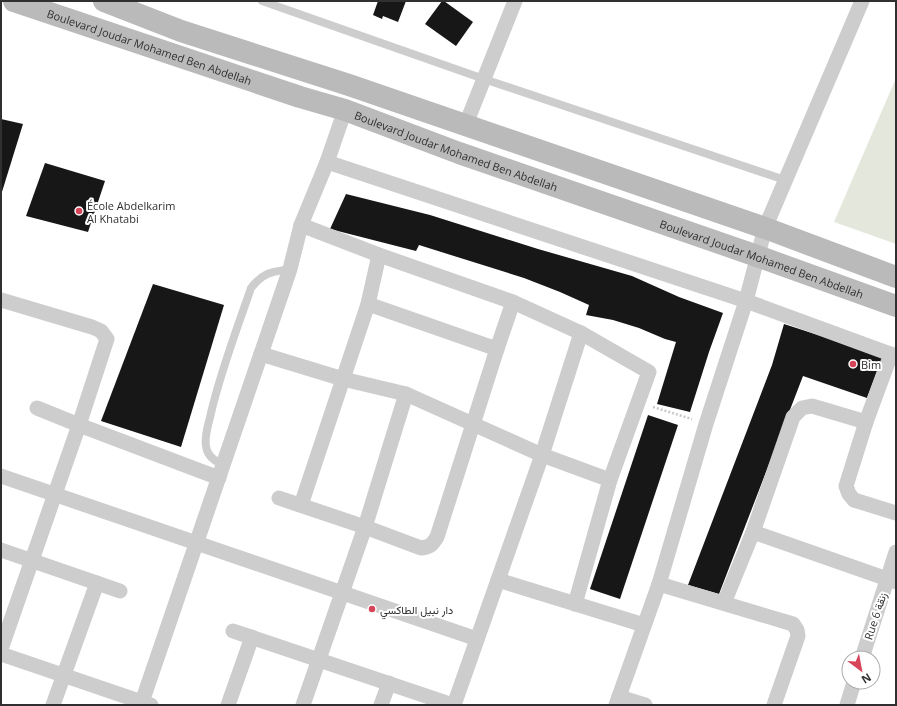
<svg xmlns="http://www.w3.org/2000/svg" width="897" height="706" viewBox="0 0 897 706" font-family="'Open Sans',Vazirmatn,sans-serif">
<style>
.green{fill:#e4e8dc}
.building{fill:#171717}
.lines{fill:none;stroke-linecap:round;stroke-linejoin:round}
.path{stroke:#c7c7c7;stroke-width:2.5;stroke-dasharray:2 2;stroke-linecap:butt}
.lane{stroke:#cdcdcd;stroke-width:8}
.street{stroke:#cdcdcd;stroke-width:15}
.secondary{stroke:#bababa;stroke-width:22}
.poi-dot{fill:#d54458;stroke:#fff;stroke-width:1.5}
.labels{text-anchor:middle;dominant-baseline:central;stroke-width:4;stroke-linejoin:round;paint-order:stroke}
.street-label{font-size:11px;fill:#303030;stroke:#fff}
.poi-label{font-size:11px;fill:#303030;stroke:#fff;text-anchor:start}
</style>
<rect width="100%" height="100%" fill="#fff"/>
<path class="green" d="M896,78V244L834,222Z"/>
<g class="building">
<path d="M378,1H406L398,22L383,16L382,19L373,15Z"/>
<path d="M442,1H444L473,22L456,46L425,24Z"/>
<path d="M1,119L23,124L1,195Z"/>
<path d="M45,163L105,181L88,232L26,216Z"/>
<path d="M346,194L430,215L538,249L632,276L679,297L723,313L709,352L690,412L657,404L676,342L665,339L639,328L613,320L586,315L589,305L560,292L524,278L419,245L416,251L330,229Z"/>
<path d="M153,284L224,305L181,447L101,421Z"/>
<path d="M784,324L883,356L867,398L803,376L719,594L688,585L772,365Z"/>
<path d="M648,415L678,425L620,599L590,589Z"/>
</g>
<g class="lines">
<path class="path" d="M653,407L692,419"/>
<g class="lane">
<path d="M262,1L484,79L785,180"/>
<path d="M223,465C215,461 207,456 206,446C204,435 209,423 211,413C221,370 237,329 251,288C264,272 271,272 290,269"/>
</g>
<g class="street">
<path d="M466,124L515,1"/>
<path d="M327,162L746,301L896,356"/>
<path d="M301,225L379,255L513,302L581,333L649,372L610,480L575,604"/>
<path d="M1,300L92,327L101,331L107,339L79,425L1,649"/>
<path d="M368,304L497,349"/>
<path d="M261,354L343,379L406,394L542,455L610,480"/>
<path d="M891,354L866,422L846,486L849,494L854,500L896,513"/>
<path d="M37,408L79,425L219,478"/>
<path d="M1,476L477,639"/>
<path d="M279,498L365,527L421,548C430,547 432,545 437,537L497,349L513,302"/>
<path d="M301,505L368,304L379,255"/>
<path d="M753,532L896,582"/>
<path d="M1,550L120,591"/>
<path d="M498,580L644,625"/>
<path d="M659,584L793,624L797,630L798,636L774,705"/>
<path d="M724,603L753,532L793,417L802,408L812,406L866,422"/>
<path d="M233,631L453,705"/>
<path d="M1,654L151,705"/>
<path d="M862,658L896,552"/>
<path d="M619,697L645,705"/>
<path d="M53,705L97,583"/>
<path d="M141,705L290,269L301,225L327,162L345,110"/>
<path d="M228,705L252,637"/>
<path d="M303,705L365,527L406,394"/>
<path d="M381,705L389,683"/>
<path d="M454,705L542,455L581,333"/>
<path d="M616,705L659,584L706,424L746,301L765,228L862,1"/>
<path d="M847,705L854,682"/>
</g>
<g class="secondary">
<path id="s1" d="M14,1L300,97L345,110L459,153L757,256L896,306"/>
<path d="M104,1L181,31L349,85L765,228L896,277"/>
</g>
</g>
<g class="poi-dot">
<circle cx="79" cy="211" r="4"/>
<circle cx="853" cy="364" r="4"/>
<circle cx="372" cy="609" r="4"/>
</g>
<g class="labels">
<g class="street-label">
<text stroke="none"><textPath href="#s1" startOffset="143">Boulevard Joudar Mohamed Ben Abdellah</textPath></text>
<text stroke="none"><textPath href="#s1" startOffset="467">Boulevard Joudar Mohamed Ben Abdellah</textPath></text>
<text stroke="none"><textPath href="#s1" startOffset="791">Boulevard Joudar Mohamed Ben Abdellah</textPath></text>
<text transform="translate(875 616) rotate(-72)">Rue 6 زنقة</text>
</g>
<g class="poi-label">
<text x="87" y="205">École Abdelkarim<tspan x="87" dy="13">Al Khatabi</tspan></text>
<text x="861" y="364">Bim</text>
<text x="380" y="609">دار نبيل الطاكسي</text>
</g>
</g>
<rect width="897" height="706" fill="none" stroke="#303030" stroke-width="4"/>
<g transform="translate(861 670) rotate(148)"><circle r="19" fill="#ffffff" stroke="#acacac"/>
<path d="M0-3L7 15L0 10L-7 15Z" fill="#d54458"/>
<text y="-6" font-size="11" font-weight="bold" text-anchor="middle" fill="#303030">N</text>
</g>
</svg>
